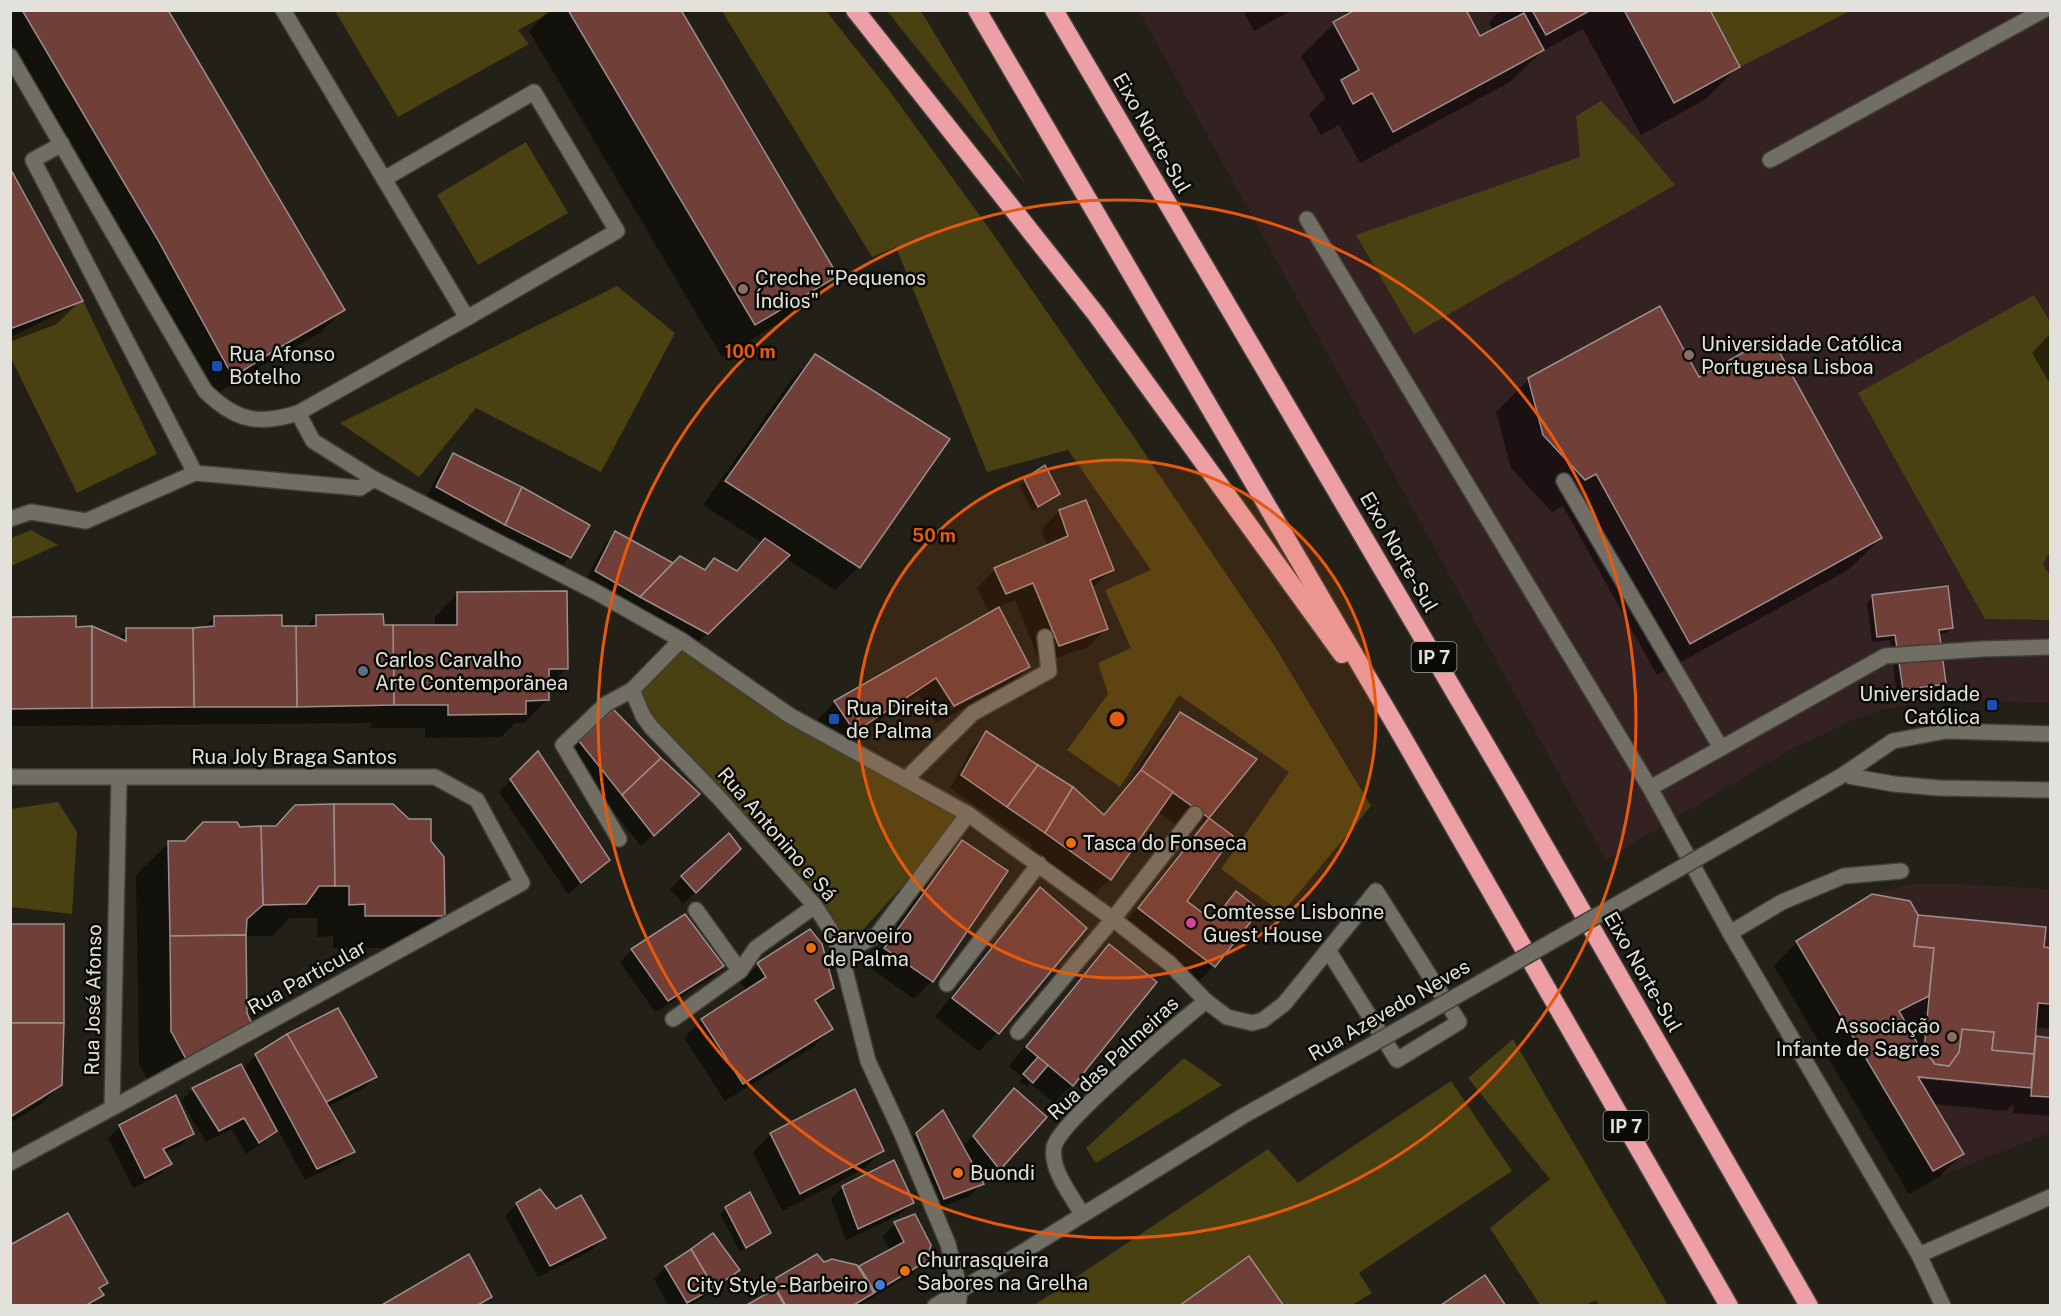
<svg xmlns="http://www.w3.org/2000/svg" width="2061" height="1316" viewBox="0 0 2061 1316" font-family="'Public Sans',sans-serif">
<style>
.education{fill:#342122}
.green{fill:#4a4112}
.forest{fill:#4d4310}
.shadow{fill:#0007;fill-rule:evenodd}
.building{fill:#6f3f38;stroke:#9c8e8c;stroke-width:1.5}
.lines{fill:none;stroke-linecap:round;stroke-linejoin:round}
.minor-casing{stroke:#3f3e37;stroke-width:18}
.highway-casing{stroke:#3f3e37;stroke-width:21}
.minor{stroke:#716f64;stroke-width:15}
.highway{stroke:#ec9fa4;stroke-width:18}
.minor-bridge-casing{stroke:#3f3e37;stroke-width:18;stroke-linecap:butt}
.minor-bridge{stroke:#716f64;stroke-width:15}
.ring{fill:none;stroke:#e8590c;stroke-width:3}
.education-dot{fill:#8d6e63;stroke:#0a0a06;stroke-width:2}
.transit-dot{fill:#1a4fb4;stroke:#0a0a06;stroke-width:2}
.service-dot{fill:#5c6f8a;stroke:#0a0a06;stroke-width:2}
.food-dot{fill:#e8710a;stroke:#0a0a06;stroke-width:2}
.hotel-dot{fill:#d1479c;stroke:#0a0a06;stroke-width:2}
.shop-dot{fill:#3f7fe0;stroke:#0a0a06;stroke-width:2}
.labels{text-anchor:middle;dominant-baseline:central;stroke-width:5;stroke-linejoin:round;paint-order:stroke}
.shield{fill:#0a0a06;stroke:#a1a09b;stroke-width:1.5}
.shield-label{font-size:18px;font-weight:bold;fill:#e2e1db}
.street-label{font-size:20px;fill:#e2e1db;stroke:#0a0a06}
.poi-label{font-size:20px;fill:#e2e1db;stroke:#0a0a06;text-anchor:start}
.centre{fill:#e8590c;stroke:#0a0a06;stroke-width:3}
.ring-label{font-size:18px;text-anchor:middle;font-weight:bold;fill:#e8590c;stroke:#0a0a06;stroke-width:5;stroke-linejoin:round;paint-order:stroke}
</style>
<rect width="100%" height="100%" fill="#222017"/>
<g class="education">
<path d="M1139,11H2050V703L1959,700L1925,702L1884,709L1853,720L1790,750L1606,860Z"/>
<path d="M1910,884H1960L2050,889V1133L1944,1175L1933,1171L1796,941L1872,894Z"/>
</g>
<g class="green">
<path d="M554,11L518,30L529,44L398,117L335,11Z"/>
<path d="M722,11H826L889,90L988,227L1129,430L1274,645L1371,806L1282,913L1221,869L1289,772L1179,695L1120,787L1067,750L1108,694L1098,663L1131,648L1105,590L1151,570L1068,450L987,472L896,247L872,257Z"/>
<path d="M887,11H921L1025,183Z"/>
<path d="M1601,101L1640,143L1675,185L1414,334L1356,235L1580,157L1576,116Z"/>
<path d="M526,142L568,213L478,265L437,195Z"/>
<path d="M617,286L675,333L601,472L476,408L419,477L340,423Z"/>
<path d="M2034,295L2050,322V552L2043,564L2050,576V620L1985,619L1858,393Z"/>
<path d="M83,301L157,454L77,493L11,358V337Z"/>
<path d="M31,530L58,545L11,566V538Z"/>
<path d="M681,640L968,814L841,954L830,929L651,727L632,690Z"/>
<path d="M58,802L77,832L72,914L11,907V809Z"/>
<path d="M1513,1039L1668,1305H1599L1596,1300L1586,1305H1540L1490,1228L1550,1179L1468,1078Z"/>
<path d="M1184,1058L1222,1085L1096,1163L1086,1148Z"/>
<path d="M1451,1081L1512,1171L1359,1273L1372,1293L1352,1305H1284L1249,1256L1179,1305L1033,1306L1268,1149L1298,1183Z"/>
</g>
<path class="forest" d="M1710,11H1850L1740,67Z"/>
<g class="shadow">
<path d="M10,10H167L343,310L320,333L251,372L209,399L10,54Z"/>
<path d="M549,10H680L837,276L804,308L722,357L529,31Z"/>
<path d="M1243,10H1292L1254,31Z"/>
<path d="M1347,10H1465L1480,38L1493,31L1489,22L1500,10H1708L1738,67L1706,99L1641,135L1583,29L1541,52L1510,82L1360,163L1339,125L1321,135L1309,114L1325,98L1301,56L1334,24L1348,16L1345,12Z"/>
<path d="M10,172L81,300L57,324L10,342Z"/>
<path d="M2050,334V384L2032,353Z"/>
<path d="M816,355L859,567L835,590L785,558L689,651L584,583L604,545L616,533L673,565L704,571L715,560L736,572L762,543L703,505L792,379Z"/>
<path d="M1529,379H1698L1881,538L1848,570L1657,675L1563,506L1552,512L1511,468L1496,412Z"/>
<path d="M454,455L570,557L558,569L425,499L442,467Z"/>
<path d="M1025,480L1058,494L1052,499L1032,511L1020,486Z"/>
<path d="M1085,502L1112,570L1091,589L1106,629L1088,647L1040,663L1015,600L988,611L977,588L995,570L1048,547L1041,530L1059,511Z"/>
<path d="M458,593L567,668L547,687V700L524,723H515L501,737L425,738V728H371V723L10,726L11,618L75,629L118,639L127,630L203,629L214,617L280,627H306L316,616L382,627L435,626V617Z"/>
<path d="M1872,597L1952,628L1946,633L1938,634L1944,684L1939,689L1897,695L1890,640L1872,642L1867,603Z"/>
<path d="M998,610L1028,667L1010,685L936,723L918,695L837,749L817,720L835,702ZM1009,677V680L948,711L947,708Z"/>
<path d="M1180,714L1255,759L1208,817L1190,835L1158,812L1110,879L1092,897L1028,852L1032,845L950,788L974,745L986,733L1102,816L1123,790L1162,732Z"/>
<path d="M580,742L686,806L641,846L568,754Z"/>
<path d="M537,754L608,860L568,894L499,792Z"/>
<path d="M295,807L430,841L443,915L411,948H333V936L317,937V918H290L272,936H245V1014L153,1090L139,1064L136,875L169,843L184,842L239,828L275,827Z"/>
<path d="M1209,820L1185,901L1210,921L1236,893L1258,911L1214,966L1196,984L1122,927L1191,838Z"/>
<path d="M962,841L1006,871L932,981L914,999L868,966L944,859Z"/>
<path d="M739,849L683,904L670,889L682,877Z"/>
<path d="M1040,889L997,1033L979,1051L935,1017L1022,907Z"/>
<path d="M684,916L722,966L711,978L655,1012L620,962L632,950Z"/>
<path d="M1917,916L2050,949V1029L2035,1027L2034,1041L2036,1038L2050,1039V1116L2013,1113L2014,1103L2006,1111L1933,1104L1963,1154L1939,1177L1909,1194L1774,966L1797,942ZM1911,1075L2010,1085V1088L1911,1078Z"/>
<path d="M1110,946L1072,1085L1054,1103L1030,1083L1027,1087L1019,1081L1022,1077L1009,1066L1092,964Z"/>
<path d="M758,965L833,987L816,1004L831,1029L813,1047L725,1101L684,1038L702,1020L746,991L740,982Z"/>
<path d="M256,1055L375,1077L363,1089L327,1107L353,1151L341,1163L305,1180L261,1098L259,1100L275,1131L263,1143L246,1154L232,1129L206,1142L181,1101L193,1089L243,1069Z"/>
<path d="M61,1085L43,1103L10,1123V1119L45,1098V1094Z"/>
<path d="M1002,1102L999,1169L988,1181L970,1159L982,1184L970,1196L932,1210L904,1146L917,1134L962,1148Z"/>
<path d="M120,1126L192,1133L180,1146L164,1153L170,1164L158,1176L133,1188L108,1138Z"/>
<path d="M771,1134L882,1151L864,1169L782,1211L753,1152Z"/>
<path d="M843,1187L912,1203L900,1215L846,1240L831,1199Z"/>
<path d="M539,1191L555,1211L604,1238L592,1250L538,1277L505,1216L517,1204Z"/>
<path d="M749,1194L769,1233L763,1239L740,1252L720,1214Z"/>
<path d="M914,1216L926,1260L913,1273L859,1306H748L764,1296V1291L777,1279L823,1264L858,1269L890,1251L883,1236L895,1224ZM918,1265V1268L869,1297L867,1294Z"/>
<path d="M692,1250L738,1270L701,1299L689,1306H669L654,1279L666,1267Z"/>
<path d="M106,1283L99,1289L102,1295L91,1306H10Z"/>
</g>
<g class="building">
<path d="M22,10H168L345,310L277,349L233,377L158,240Z"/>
<path d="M568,10H681L838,276L755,325Z"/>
<path d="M1355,10H1466L1480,36L1524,13L1544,50L1393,132L1372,93L1353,104L1341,80L1359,70L1333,22Z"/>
<path d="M1532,10H1591L1546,35Z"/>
<path d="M1624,10H1710L1740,67L1674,103Z"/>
<path d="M10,168L83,301L10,329Z"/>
<path d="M1660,306L1699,377L1771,337L1882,538L1690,644L1596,474L1585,480L1543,435L1528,378Z"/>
<path d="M815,354L950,439L860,568L725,481Z"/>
<path d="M453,453L522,487L505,525L436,487Z"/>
<path d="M1045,465L1060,494L1038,507L1024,479Z"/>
<path d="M522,487L590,525L571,558L505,525Z"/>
<path d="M1086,500L1114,570L1090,580L1108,629L1059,646L1033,583L1006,594L994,568L1068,536L1059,510Z"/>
<path d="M615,531L673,563L640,597L595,571Z"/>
<path d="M765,538L790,555L708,634L640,597L680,556L705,570L714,558L737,571Z"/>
<path d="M1948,586L1953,628L1939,630L1946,684L1903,690L1895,635L1877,637L1872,595Z"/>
<path d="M567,591L568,669H549V700L526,701V714L448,715V705H394L393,625H457V592Z"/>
<path d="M999,607L1030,667L954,706L936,678L855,732L834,701Z"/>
<path d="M383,614L384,625H393L394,705L297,707L296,626H316V615Z"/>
<path d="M282,615V626H296L297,707H194L193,628L214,626V616Z"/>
<path d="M76,616V627L92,626V708L10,709L11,617Z"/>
<path d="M92,626L126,641V628H193L194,707L92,708Z"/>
<path d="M613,709L661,758L622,795L579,741Z"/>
<path d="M1180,712L1257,759L1209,818L1141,770Z"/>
<path d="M986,731L1038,765L1007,807L961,775Z"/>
<path d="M538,751L610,860L581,883L510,779Z"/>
<path d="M661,758L700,794L654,836L622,795Z"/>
<path d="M1038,765L1073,787L1045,833L1007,807Z"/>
<path d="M1141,770L1173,792L1111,880L1045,833L1073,787L1104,815Z"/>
<path d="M334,804L335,886H319L306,904L263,905L261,826H276L295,805Z"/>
<path d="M334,804H393L409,819H431V841L444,857L445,916H365V904L349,905V886H335Z"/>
<path d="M1209,818L1233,836L1187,901L1213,921L1236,891L1260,910L1215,967L1138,908Z"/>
<path d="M203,822H237L240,827L261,826L263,905L247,919L246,935L170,936L168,841H185Z"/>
<path d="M729,833L741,849L696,893L681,876Z"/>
<path d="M962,840L1008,871L933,982L884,948Z"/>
<path d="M1040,887L1087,928L999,1034L952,998Z"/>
<path d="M1872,894L1910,901L1918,915L1914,946L1934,948L1929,996L1899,1011L1919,1046L1924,1049L1935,1064L1949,1066L1959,1052L1962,1029L1994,1032L1992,1050L2034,1054L2031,1088L1918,1077L1964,1154L1933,1171L1796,941Z"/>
<path d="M685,914L724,966L668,1001L631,949Z"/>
<path d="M1918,915L2046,927L2044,947L2050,948V1004L2038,1003L2034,1054L1992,1050L1994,1032L1962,1029L1959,1052L1949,1066L1935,1064L1924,1049L1934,948L1914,946Z"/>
<rect x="10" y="924" width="54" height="99"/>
<path d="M810,929L822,944L834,988L815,1000L833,1029L743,1084L701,1019L766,977L757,963Z"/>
<path d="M246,935L247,1013L252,1024L186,1059L171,1031L170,936Z"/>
<path d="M1109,944L1157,982L1073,1086L1026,1047Z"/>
<path d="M338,1008L377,1077L326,1102L287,1034Z"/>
<path d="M10,1023H64L62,1085L10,1117Z"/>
<path d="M287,1034L355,1152L317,1169L255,1054Z"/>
<path d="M2036,1036L2050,1038V1097L2031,1096Z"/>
<path d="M1038,1057L1048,1065L1033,1083L1023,1074Z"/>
<path d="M241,1064L277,1131L259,1143L244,1118L219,1131L192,1088Z"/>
<path d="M1014,1088L1047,1117L1000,1170L973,1136Z"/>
<path d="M855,1089L884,1151L800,1194L770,1133Z"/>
<path d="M176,1095L194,1134L163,1149L172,1164L145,1178L119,1125Z"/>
<path d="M943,1110L984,1184L944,1199L916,1133Z"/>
<path d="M894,1160L914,1203L858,1229L842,1186Z"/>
<path d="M540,1189L556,1209L581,1195L606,1238L550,1266L516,1203Z"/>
<path d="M750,1192L771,1233L746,1248L725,1207Z"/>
<path d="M68,1213L108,1283L99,1288L104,1295L85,1306H10V1245Z"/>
<path d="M915,1214L931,1245L927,1261L875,1292L859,1266L904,1242L894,1222Z"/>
<path d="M713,1233L740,1270L714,1288L691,1249Z"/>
<path d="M691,1249L714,1288L687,1303L665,1266Z"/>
<path d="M469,1254L492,1297L476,1306H380Z"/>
<path d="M817,1254L824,1262L832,1259L857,1265L874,1293L852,1306H786L776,1288V1278Z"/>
<path d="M1249,1256L1284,1306H1179Z"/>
<path d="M1485,1275L1506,1306L1441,1305Z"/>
<path d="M775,1289L785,1306H745Z"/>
</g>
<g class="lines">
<defs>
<g id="minor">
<path d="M10,56L205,391C235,420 257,426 298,413L467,318L283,10"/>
<path d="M1770,160L2044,10"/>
<path d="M384,179L534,92L617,231L467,318"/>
<path d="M1307,219L1650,788L1730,933L1919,1255L1943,1306"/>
<path d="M298,413L313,441L374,479L596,592L681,640L789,715L968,814L1113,919L1169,963L1206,1001L1227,1017L1252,1023L1263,1020L1284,1004L1376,891L1459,1022L1397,1060L1328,950"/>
<path d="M195,473L360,488L374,479"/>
<path d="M1564,481L1721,748"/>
<path d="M10,519L31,512L86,521L195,473L33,160L62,144"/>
<path d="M681,640L632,690L643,716L651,727L720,799L815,906L830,929L841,954L868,1061L901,1132L948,1244L960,1289L958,1306"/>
<path d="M1843,775L1893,741L1946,731L2050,734"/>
<path d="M1843,775L1894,784L1940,788L2050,790"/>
<path d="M10,777H435L477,800L522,883L112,1108"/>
<path d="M906,779L973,713L1049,671L1045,637"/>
<path d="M1650,788L1885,656L1982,649L2050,647"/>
<path d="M619,839L563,745L606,704L632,690"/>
<path d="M1730,933L1782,902L1844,876L1901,871"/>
<path d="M841,954L877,935L968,814"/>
<path d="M740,971L756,948L815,906"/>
<path d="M947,984L1039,864"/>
<path d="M673,1019L740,971L696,910"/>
<path d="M1018,1032L1113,919L1195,814"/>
<path d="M10,1163L112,1108L119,779"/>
<path d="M1082,1214C1072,1196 1050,1170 1054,1147C1060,1121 1180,1022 1206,1001"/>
<path d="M1919,1255L2050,1197"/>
<path d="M935,1306L1243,1116"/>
</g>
<g id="highway">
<path d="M855,10L1096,314L1342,654"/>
<path d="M977,10L1403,738L1729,1306"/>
<path d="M1054,10L1511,788L1809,1306"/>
</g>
</defs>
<use href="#minor" class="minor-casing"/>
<use href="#highway" class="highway-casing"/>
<use href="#minor" class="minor"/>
<use href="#highway" class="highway"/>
<defs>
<path id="minor-bridge" d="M1243,1116L1371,1045L1843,775"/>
</defs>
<use href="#minor-bridge" class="minor-bridge-casing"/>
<use href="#minor-bridge" class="minor-bridge"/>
</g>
<circle cx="1117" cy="719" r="259" fill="#e8590c" fill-opacity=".12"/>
<g class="ring">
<circle cx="1117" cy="719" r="259"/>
<circle cx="1117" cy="719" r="519"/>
</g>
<g class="education-dot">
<circle cx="743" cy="289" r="6"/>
<circle cx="1689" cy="355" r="6"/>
<circle cx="1952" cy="1037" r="6"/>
</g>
<g class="transit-dot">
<rect x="211" y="360" width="12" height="12" rx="3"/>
<rect x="1986" y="699" width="12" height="12" rx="3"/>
<rect x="828" y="713" width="12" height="12" rx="3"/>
</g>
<circle class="service-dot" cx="363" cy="671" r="6"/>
<g class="food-dot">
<circle cx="1071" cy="843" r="6"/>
<circle cx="811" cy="948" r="6"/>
<circle cx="958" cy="1173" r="6"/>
<circle cx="905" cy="1271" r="6"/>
</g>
<circle class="hotel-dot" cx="1191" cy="923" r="6"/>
<circle class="shop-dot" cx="880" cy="1285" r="6"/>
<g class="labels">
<g class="shield">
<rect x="1411.5" y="642" width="45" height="30" rx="4.5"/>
<rect x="1603.5" y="1111" width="45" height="30" rx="4.5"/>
</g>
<g class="shield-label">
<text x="1434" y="657">IP 7</text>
<text x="1626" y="1126">IP 7</text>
</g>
<g class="street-label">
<text transform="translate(1152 133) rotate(60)">Eixo Norte-Sul</text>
<text transform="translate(1399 552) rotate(60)">Eixo Norte-Sul</text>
<text x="294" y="757">Rua Joly Braga Santos</text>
<text transform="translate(777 834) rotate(49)">Rua Antonino e Sá</text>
<text transform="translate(1643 972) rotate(60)">Eixo Norte-Sul</text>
<text transform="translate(307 977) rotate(-29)">Rua Particular</text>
<text transform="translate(93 1000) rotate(-89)">Rua José Afonso</text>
<text transform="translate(1389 1010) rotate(-30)">Rua Azevedo Neves</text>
<text transform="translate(1113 1058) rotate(-43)">Rua das Palmeiras</text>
</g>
<g class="poi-label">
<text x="755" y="278">Creche "Pequenos<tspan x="755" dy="23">Índios"</tspan></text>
<text x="1701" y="344">Universidade Católica<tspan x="1701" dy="23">Portuguesa Lisboa</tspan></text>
<text x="229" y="354">Rua Afonso<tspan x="229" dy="23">Botelho</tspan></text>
<text x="375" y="660">Carlos Carvalho<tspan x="375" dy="23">Arte Contemporãnea</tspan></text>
<text x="1980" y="694" text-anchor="end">Universidade<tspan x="1980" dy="23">Católica</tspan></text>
<text x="846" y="708">Rua Direita<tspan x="846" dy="23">de Palma</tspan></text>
<text x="1083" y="843">Tasca do Fonseca</text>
<text x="1203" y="912">Comtesse Lisbonne<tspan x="1203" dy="23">Guest House</tspan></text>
<text x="823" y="936">Carvoeiro<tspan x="823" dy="23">de Palma</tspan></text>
<text x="1940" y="1026" text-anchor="end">Associação<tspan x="1940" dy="23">Infante de Sagres</tspan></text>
<text x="970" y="1173">Buondi</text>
<text x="917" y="1260">Churrasqueira<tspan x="917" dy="23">Sabores na Grelha</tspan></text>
<text x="868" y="1285" text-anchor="end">City Style - Barbeiro</text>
</g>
</g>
<circle cx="1117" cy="719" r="9" class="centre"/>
<g class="ring-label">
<text x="750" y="358">100 m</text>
<text x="934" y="542">50 m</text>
</g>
<rect width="2061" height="1316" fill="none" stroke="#e2e1db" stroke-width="24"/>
</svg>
